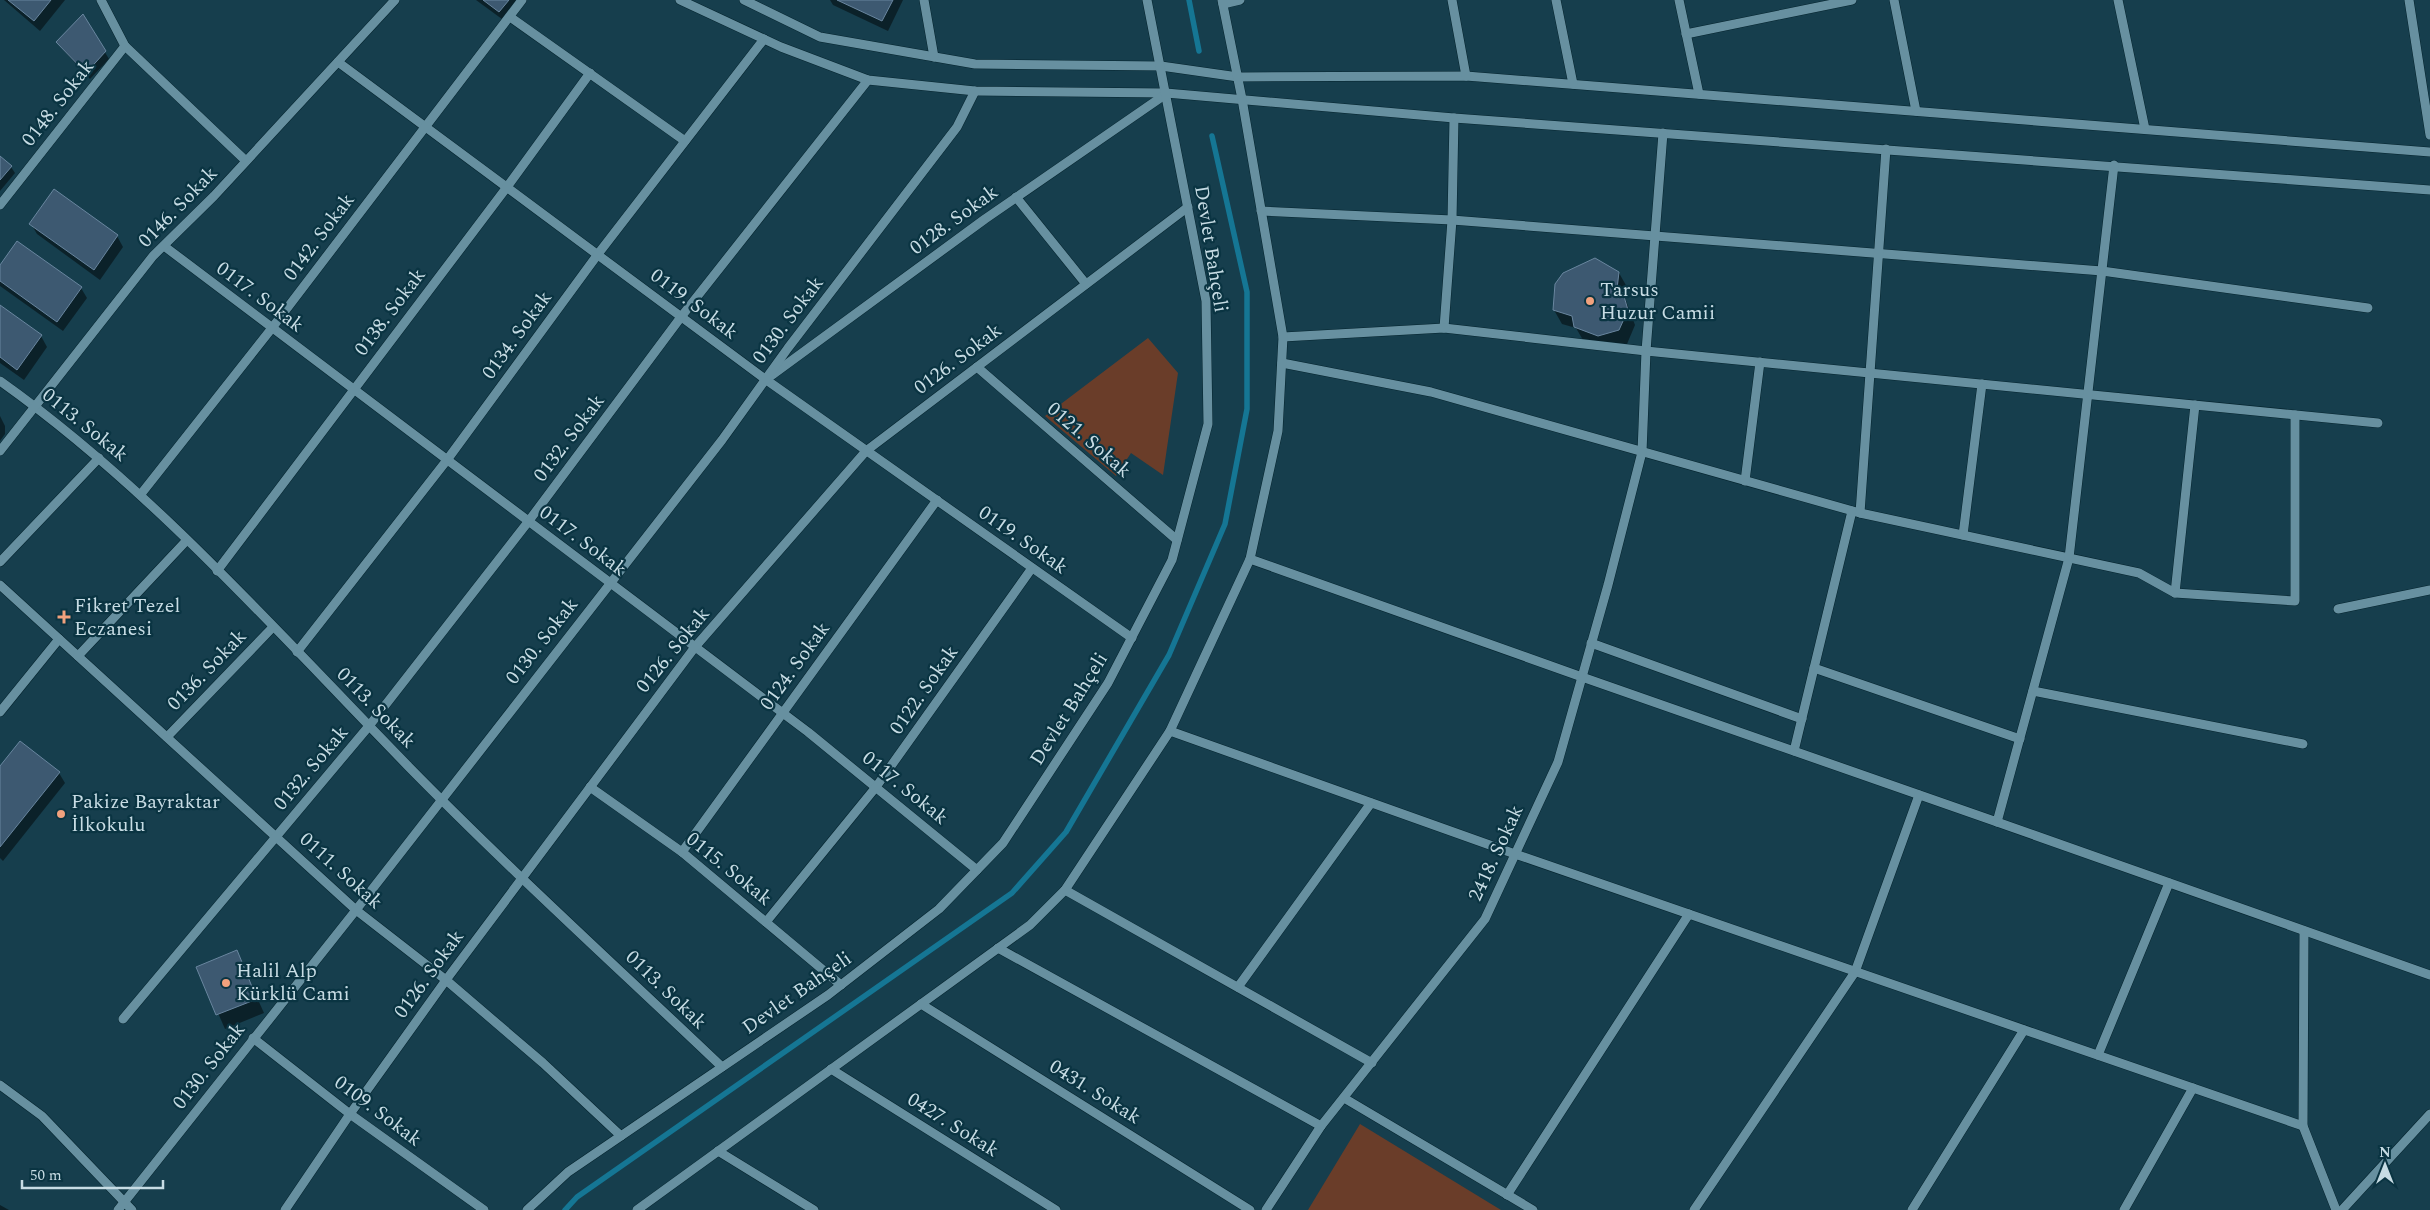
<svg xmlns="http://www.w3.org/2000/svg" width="2430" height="1210" viewBox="0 0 2430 1210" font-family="Spectral,serif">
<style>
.green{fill:#6a3d29}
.shadow{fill:#0007}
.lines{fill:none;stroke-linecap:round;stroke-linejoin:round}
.stream{stroke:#157694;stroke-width:5.5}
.building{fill:#3d5971;stroke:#69869f}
.minor-casing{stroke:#05242e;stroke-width:10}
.minor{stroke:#6790a0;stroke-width:9}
.poi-dot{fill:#f1a17d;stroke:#0a3442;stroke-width:2}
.labels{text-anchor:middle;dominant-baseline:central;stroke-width:4.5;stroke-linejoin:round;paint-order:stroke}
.street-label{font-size:20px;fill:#c7dce4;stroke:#0a3442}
.poi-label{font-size:20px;fill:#c7dce4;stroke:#0a3442;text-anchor:start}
</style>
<rect width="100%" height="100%" fill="#163e4d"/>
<g class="green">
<path d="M1148,338L1178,373L1163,475L1131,453L1116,476L1045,416Z"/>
<path d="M1360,1124L1501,1210H1308Z"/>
</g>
<g class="shadow">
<path d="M4,0H65L40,31Z"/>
<path d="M476,0H522L506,22Z"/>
<path d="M830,0H903L888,31L833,5Z"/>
<path d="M83,16L109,59L90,79L57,43Z"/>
<path d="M0,157L11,167L15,173L0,191Z"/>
<path d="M54,191L117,236L123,247L100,280L37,234L31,224Z"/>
<path d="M0,267L81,288L87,298L63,331L0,286Z"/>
<path d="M1619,273L1627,287L1625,298L1635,325L1627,344L1606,349L1583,340L1576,328L1562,324L1554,310Z"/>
<path d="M0,307L41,336L47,347L24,380L0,363Z"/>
<path d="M0,416L5,426V434L0,441Z"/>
<path d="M0,768L59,773L65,783L3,861L0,858Z"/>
<path d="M236,951L264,1013L225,1029L198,967Z"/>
<path d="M0,1205L9,1210H0Z"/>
</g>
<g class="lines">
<g class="stream">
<path d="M1189,0L1199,51"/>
<path d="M565,1210L577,1197L1012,893L1066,832L1169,655L1225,524L1247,409V292L1212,136"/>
</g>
</g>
<g class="building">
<path d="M8,0H51L34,21Z"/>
<path d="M483,0H509L499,12Z"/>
<path d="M837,0H893L882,21Z"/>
<path d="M83,14L106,51L86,73L56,42Z"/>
<path d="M0,156L12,166L0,180Z"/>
<path d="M54,189L118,235L94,270L29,224Z"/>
<path d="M17,241L82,287L57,322L0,281V265Z"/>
<path d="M1595,258L1619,272L1617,289L1623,293L1628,310L1619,330L1598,336L1574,327L1572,316L1553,310L1555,284L1563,273Z"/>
<path d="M0,305L42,335L17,370L0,357Z"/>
<path d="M20,741L60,772L0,847V766Z"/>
<path d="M237,950L257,999L216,1015L196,967Z"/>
</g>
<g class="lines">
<defs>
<g id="minor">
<path d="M101,0L125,46L246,161"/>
<path d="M680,0L781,47L868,80L975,91L1166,93L1454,118L2430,190"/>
<path d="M744,0L820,37L975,64L1161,66L1238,77L1466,76L2430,152"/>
<path d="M924,0L934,57"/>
<path d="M1452,0L1466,76"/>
<path d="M1556,0L1573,84"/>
<path d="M1679,0L1699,94"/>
<path d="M1894,0L1916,111"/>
<path d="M2118,0L2145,129"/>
<path d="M2409,0L2430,135"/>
<path d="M1223,4L1240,0"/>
<path d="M510,17L685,141"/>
<path d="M1686,34L1852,0"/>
<path d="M338,62L765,379L1132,638"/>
<path d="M1016,197L1086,284"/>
<path d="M0,205L125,46"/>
<path d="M1261,211L1452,220L2102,271L2368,308"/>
<path d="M164,246L808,732L977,870"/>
<path d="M1444,328L1452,220L1454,118"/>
<path d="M1283,337L1444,328L1646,351L2378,423"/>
<path d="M1282,363L1431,392L1860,513L2139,573L2175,593L2295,601V415"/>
<path d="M977,367L1177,540"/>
<path d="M772,375L985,219L1166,94"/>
<path d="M0,381C151,488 278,633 407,765C509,869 617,967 722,1067"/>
<path d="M0,451L153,256L214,196L395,0"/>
<path d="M1745,481L1760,362"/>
<path d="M141,494L272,328L522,0"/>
<path d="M1860,513L1886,149"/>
<path d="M1963,535L1982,384"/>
<path d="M1250,559L1582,677L1997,822L2069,558L2114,165"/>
<path d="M0,562L99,458"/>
<path d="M217,571L507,187L590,73"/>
<path d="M0,585L356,910L446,980L543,1063L621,1136"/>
<path d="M2175,593L2195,405"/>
<path d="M2338,609L2430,590"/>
<path d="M1591,643L1802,719"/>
<path d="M297,652L447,460L598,254L764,39"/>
<path d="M78,656L187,540"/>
<path d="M1814,668L2020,739"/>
<path d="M2033,691L2303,744"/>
<path d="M0,712L59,639"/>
<path d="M1170,731L1515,854L2303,1126"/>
<path d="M167,737L273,627"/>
<path d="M1794,751L1852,511"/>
<path d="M590,787L682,852L841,985"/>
<path d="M1997,822L2430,975"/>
<path d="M682,852L937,500"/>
<path d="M1065,890L1372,1063"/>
<path d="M766,922L876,787L1032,568"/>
<path d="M2304,931L2303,1126L2336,1210"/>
<path d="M998,948L1321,1126"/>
<path d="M1238,987L1371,803"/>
<path d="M921,1004L1250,1210"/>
<path d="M123,1019L369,726L528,522L681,317L868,80"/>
<path d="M253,1038L350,1114L484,1210"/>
<path d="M2098,1055L2169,883"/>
<path d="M831,1069L1056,1210"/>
<path d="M0,1085L42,1116L132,1210"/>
<path d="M1344,1098L1533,1210"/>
<path d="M718,1151L814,1210"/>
<path d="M1507,1195L1689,914"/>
<path d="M118,1210L356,910L722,440L788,348L957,127L975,91"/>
<path d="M285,1210L350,1114L446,980L695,647L866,451L1188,207"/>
<path d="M527,1210L568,1172L828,995L939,909L1003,843L1108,683L1172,560L1208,424L1206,301L1147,0"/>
<path d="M637,1210L1030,925L1065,890L1170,731L1250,559L1278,431L1283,337L1242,99L1222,0"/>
<path d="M1266,1210L1321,1126L1485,919L1558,762L1608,585L1642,452L1646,351L1663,133"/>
<path d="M1694,1210L1855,972L1919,795"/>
<path d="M1912,1210L2024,1030"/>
<path d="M2124,1210L2193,1088"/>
<path d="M2342,1210L2430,1114"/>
</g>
</defs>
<use href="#minor" class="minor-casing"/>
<use href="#minor" class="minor"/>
</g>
<g class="poi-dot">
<circle cx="1590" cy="301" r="5"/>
<path d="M61.5 609.5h5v5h5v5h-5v5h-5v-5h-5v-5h5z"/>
<circle cx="61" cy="814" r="5"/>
<circle cx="226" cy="983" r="5"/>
</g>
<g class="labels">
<g class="street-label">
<text transform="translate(58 103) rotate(-52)">0148. Sokak</text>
<text transform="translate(178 207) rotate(-46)">0146. Sokak</text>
<text transform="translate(954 220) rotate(-36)">0128. Sokak</text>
<text transform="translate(319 237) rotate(-53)">0142. Sokak</text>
<text transform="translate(1211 249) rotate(81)">Devlet Bahçeli</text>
<text transform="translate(260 297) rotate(37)">0117. Sokak</text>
<text transform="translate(694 304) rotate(37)">0119. Sokak</text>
<text transform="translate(390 312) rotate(-53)">0138. Sokak</text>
<text transform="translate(788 320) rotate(-53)">0130. Sokak</text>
<text transform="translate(517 335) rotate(-54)">0134. Sokak</text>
<text transform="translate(958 359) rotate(-37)">0126. Sokak</text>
<text transform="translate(85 425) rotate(39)">0113. Sokak</text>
<text transform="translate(569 438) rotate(-53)">0132. Sokak</text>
<text transform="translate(1089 440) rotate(41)">0121. Sokak</text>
<text transform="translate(1023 540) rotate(35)">0119. Sokak</text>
<text transform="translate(583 541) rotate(37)">0117. Sokak</text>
<text transform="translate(542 641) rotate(-52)">0130. Sokak</text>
<text transform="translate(673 650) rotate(-51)">0126. Sokak</text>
<text transform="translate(795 666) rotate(-54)">0124. Sokak</text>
<text transform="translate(207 670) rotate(-46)">0136. Sokak</text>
<text transform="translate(924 690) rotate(-55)">0122. Sokak</text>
<text transform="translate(376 708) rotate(46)">0113. Sokak</text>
<text transform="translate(1069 709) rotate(-58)">Devlet Bahçeli</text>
<text transform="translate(311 768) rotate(-50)">0132. Sokak</text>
<text transform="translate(905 788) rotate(39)">0117. Sokak</text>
<text transform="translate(1496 853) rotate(-65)">2418. Sokak</text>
<text transform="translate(729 869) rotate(39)">0115. Sokak</text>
<text transform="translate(341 871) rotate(42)">0111. Sokak</text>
<text transform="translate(429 974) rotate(-54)">0126. Sokak</text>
<text transform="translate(666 990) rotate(44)">0113. Sokak</text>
<text transform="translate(797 993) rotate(-35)">Devlet Bahçeli</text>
<text transform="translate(209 1066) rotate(-52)">0130. Sokak</text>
<text transform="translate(1095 1092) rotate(32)">0431. Sokak</text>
<text transform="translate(378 1111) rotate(37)">0109. Sokak</text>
<text transform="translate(953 1125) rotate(32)">0427. Sokak</text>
</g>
<g class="poi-label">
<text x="1600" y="290">Tarsus<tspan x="1600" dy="23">Huzur Camii</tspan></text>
<text x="74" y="606">Fikret Tezel<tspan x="74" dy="23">Eczanesi</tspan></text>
<text x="71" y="802">Pakize Bayraktar<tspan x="71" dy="23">İlkokulu</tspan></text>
<text x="236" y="971">Halil Alp<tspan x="236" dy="23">Kürklü Cami</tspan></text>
</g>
</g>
<g transform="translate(2385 1165)" stroke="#0a3442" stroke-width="4" paint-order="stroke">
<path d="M0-4L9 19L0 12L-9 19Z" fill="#c7dce4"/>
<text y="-8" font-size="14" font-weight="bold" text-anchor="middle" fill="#c7dce4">N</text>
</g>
<path d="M22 1180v8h141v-8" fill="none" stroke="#c7dce4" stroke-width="2.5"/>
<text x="30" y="1180" font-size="15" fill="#c7dce4" stroke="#0a3442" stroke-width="4" paint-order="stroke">50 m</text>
</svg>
